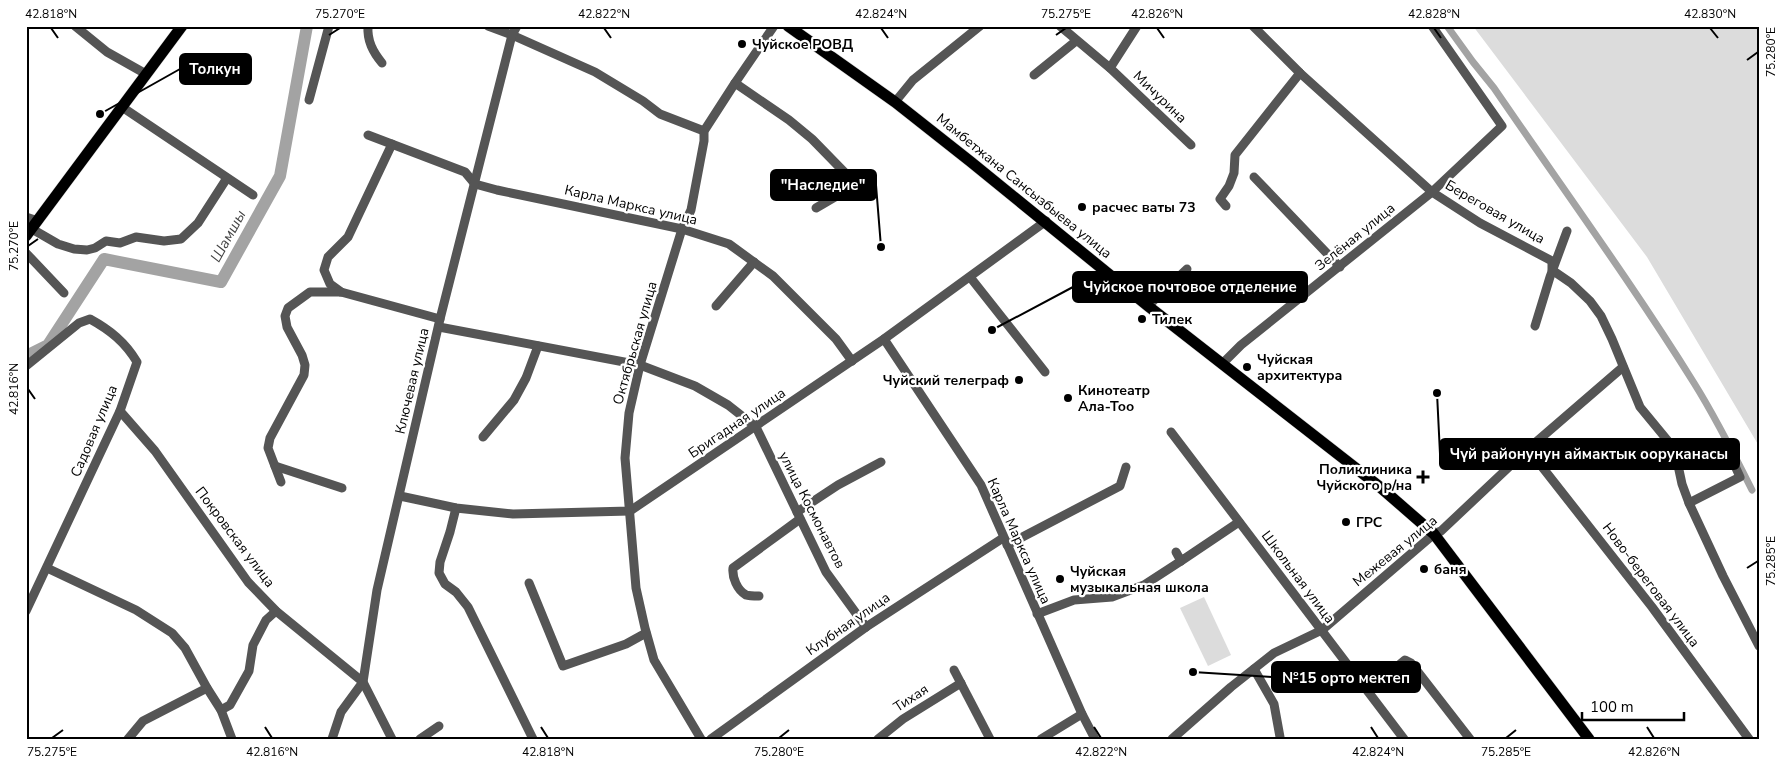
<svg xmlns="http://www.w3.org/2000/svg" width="1785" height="765" viewBox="0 0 1785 765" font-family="'Nunito Sans',sans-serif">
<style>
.green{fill:#dcdcdc}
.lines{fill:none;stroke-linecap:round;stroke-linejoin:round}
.canal{stroke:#a3a3a3;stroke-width:7}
.river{stroke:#a3a3a3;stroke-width:12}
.major-casing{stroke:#dbdbdb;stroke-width:12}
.minor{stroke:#555;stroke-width:9}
.major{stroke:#000;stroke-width:11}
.ticks{fill:none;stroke:#000;stroke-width:2}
.poi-dot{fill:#000;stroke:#fff;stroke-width:2}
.labels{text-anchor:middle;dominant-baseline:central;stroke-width:4.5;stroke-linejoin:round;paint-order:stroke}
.poi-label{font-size:14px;font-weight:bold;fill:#000;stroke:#fff;text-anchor:start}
.street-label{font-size:14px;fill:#000;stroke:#fff}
.water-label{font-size:15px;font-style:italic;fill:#444;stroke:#fff}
.leader{fill:none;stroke:#000;stroke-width:2}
.callout-dot{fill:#000;stroke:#fff;stroke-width:2}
.callout{fill:#000;stroke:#000;stroke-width:2}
.callout-label{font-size:15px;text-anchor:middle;font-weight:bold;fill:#fff}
.neatline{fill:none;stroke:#000;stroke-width:2}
.ticks-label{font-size:12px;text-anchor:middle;fill:#000}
</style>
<rect width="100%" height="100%" fill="#fff"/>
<g class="green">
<path d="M1473,26H1759V446L1647,257Z"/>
<path d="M1204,597L1231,655L1208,666L1180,608Z"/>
</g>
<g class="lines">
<path class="canal" d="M1447,26L1473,62L1494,88C1561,186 1631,282 1694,383C1716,418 1734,454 1752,490"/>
<path class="river" d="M26,356L48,345L104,259L221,282L280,176L307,26"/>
<defs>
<g id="major">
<path d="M788,26L895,102L971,162L1148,306L1380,487L1434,534L1589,739"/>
<path d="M26,236L182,26"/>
</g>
</defs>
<use href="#major" class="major-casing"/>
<g class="minor">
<path d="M75,26L107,52L146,74"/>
<path d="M368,26C367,41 373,52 382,63"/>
<path d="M488,26L512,35L595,72L643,101L660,114L704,131"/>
<path d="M1060,26L1110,68L1191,145"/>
<path d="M1253,26L1300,73L1432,192L1480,223L1552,261V270L1571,283L1590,301L1601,316L1612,339L1640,407L1668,441L1676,456L1682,484L1689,503L1723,576L1759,646"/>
<path d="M1110,68L1137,26"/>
<path d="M1034,75L1076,41"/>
<path d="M735,83L789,120L812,139L852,180L853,188"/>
<path d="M309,100L329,26"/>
<path d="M895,102L913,80L980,26"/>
<path d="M122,107L253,195"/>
<path d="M368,135L465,172L475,184L497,190L682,229L729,244L773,276L836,339L852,361"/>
<path d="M1254,177L1340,267"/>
<path d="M1226,206L1220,199L1229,186L1234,173L1235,155L1300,73"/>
<path d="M816,208L869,177"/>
<path d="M26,217L38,221"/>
<path d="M32,229L58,244L74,249L87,250L95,248L106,241L120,243L136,237L164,241L181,239L198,223L227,178"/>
<path d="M26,253L64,293"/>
<path d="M970,277L1045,372"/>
<path d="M341,292L330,284L324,270L328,257L348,237L392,144"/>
<path d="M716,306L754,262"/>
<path d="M1148,306L1187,269"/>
<path d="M1535,326L1550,277L1567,231"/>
<path d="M439,327L640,365L695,386L728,405L756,427L826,572L866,627"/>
<path d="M884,339L981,485L1082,714L1095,739"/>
<path d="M1222,364L1241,345L1432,192L1502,126L1432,26"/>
<path d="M26,366L79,323L90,319C110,330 125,342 137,362L120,411L26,611"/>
<path d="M120,411L155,451L248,582L276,611L363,682L392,739"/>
<path d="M1171,432L1404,739"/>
<path d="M483,437L514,400L526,378L538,346"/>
<path d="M1528,449L1652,607L1749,739"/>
<path d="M275,466L342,488"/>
<path d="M281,482L268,448L270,438L304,375L305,365L302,355L287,327L285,316L288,308L310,292H341L440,319"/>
<path d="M400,496L456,508L513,514L630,511L884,339L1046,221"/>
<path d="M1689,503L1740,477L1735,466"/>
<path d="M456,508L450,532L440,562L439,573L445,584L456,592L468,607L533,739"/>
<path d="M797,512L838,485L881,462"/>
<path d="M1007,545L1120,486L1126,467"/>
<path d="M1176,552L1181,561L1239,522"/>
<path d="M47,568L136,610L172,633L185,648L207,688L221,710L232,739"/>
<path d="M529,583L563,666L626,644L646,633"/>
<path d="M759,596C755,596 749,596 746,595C737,590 732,577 733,568L800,519"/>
<path d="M1037,614L1074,600L1112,597L1144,585L1181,561"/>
<path d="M1254,669L1274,704L1280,737"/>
<path d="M954,670L990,739"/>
<path d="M1368,691L1405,660L1411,663L1470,739"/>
<path d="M221,710L230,705L249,671L253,645L266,620L276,611"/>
<path d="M128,739L143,721L207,688"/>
<path d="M332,739L341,712L363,682L377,590L440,319L512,35L517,26"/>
<path d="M420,739L439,726"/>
<path d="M701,739L654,660L645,628L636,588L625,458L629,413L640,365L682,229L691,210L704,141V131L735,83L774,26"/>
<path d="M711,739L866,627L1003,538"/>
<path d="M878,739L903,719L961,683"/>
<path d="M1041,739L1082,714"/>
<path d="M1172,739L1231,687L1274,653L1322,630L1434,534L1441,531L1528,449L1623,367"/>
</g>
<use href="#major" class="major"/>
</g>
<path class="ticks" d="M51,28L58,38M604,28L611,38M881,28L888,38M1157,28L1164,38M1434,28L1441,38M1710,28L1718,38M329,35L340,28M1056,35L1066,28M1747,60L1758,52M28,246L38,239M28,389L35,399M1747,568L1758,561M265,727L272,738M541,727L548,738M1094,727L1101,738M1371,727L1378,738M1647,727L1654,738M52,738L63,730M779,738L789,730M1506,738L1516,730"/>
<g class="poi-dot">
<circle cx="742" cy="44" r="5"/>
<circle cx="1082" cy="207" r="5"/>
<circle cx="1142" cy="319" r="5"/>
<circle cx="1247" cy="367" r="5"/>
<circle cx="1019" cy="380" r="5"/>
<circle cx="1068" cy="398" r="5"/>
<path d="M1420.5 469.5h5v5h5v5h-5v5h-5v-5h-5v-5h5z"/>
<circle cx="1346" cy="522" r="5"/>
<circle cx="1424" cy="569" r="5"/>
<circle cx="1060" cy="579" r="5"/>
</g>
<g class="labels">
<g class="poi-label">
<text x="752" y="44">Чуйское РОВД</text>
<text x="1092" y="207">расчес ваты 73</text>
<text x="1152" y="319">Тилек</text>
<text x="1257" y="359">Чуйская<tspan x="1257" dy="16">архитектура</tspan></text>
<text x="1009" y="380" text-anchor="end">Чуйский телеграф</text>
<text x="1078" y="390">Кинотеатр<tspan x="1078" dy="16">Ала-Тоо</tspan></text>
<text x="1412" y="469" text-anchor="end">Поликлиника<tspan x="1412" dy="16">Чуйского р/на</tspan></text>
<text x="1356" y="522">ГРС</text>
<text x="1434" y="569">баня</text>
<text x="1070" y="571">Чуйская<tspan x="1070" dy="16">музыкальная школа</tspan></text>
</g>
<g class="street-label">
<text transform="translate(1160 97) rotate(44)">Мичурина</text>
<text transform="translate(1024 186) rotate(39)">Мамбетжана Сансызбыева улица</text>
<text transform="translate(631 205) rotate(13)">Карла Маркса улица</text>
<text transform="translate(1495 212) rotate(30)">Береговая улица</text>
<text transform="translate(1355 237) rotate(-39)">Зелёная улица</text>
<text transform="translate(635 343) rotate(-74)">Октябрьская улица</text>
<text transform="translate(412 381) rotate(-77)">Ключевая улица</text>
<text transform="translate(737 423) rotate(-34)">Бригадная улица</text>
<text transform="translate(94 431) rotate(-67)">Садовая улица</text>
<text transform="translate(812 510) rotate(63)">улица Космонавтов</text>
<text transform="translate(235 537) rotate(53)">Покровская улица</text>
<text transform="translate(1019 541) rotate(66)">Карла Маркса улица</text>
<text transform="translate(1395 551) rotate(-39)">Межевая улица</text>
<text transform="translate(1298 577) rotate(53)">Школьная улица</text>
<text transform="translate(1651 585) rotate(53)">Ново-береговая улица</text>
<text transform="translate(848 624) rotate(-35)">Клубная улица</text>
<text transform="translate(911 698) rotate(-33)">Тихая</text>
</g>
<g class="water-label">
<text transform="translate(228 236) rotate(-61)">Шамшы</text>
</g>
</g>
<path class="leader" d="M100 114L180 69M881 247L876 185M992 330L1073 287M1437 393L1440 454M1193 672L1272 677"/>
<g class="callout-dot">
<circle cx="100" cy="114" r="5"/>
<circle cx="881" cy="247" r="5"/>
<circle cx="992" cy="330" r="5"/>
<circle cx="1437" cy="393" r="5"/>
<circle cx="1193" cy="672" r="5"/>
</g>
<g class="callout">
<rect x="180" y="54" width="71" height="30" rx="5"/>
<rect x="771" y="170" width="105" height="30" rx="5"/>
<rect x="1073" y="272" width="234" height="30" rx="5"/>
<rect x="1440" y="439" width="299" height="30" rx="5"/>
<rect x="1272" y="662" width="148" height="30" rx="5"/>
</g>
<g class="callout-label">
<text x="215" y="74">Толкун</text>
<text x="823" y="190">"Наследие"</text>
<text x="1190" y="292">Чуйское почтовое отделение</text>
<text x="1589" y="459">Чүй районунун аймактык ооруканасы</text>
<text x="1346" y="683">№15 орто мектеп</text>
</g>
<rect width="1785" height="765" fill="none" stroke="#ffffff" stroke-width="55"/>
<path d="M1582 712v8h102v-8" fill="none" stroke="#000000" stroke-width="2.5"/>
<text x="1590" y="712" font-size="15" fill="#000000" stroke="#ffffff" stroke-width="4" paint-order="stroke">100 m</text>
<rect x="28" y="28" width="1730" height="710" class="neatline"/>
<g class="ticks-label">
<text x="51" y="18">42.818°N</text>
<text x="340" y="18">75.270°E</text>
<text x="604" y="18">42.822°N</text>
<text x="881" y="18">42.824°N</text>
<text x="1066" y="18">75.275°E</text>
<text x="1157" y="18">42.826°N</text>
<text x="1434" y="18">42.828°N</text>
<text x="1710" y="18">42.830°N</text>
<text transform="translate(1771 52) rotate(-90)" y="4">75.280°E</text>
<text transform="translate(14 246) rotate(-90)" y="4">75.270°E</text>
<text transform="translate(14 389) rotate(-90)" y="4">42.816°N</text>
<text transform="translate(1771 561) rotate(-90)" y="4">75.285°E</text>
<text x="52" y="756">75.275°E</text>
<text x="272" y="756">42.816°N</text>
<text x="548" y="756">42.818°N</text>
<text x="779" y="756">75.280°E</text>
<text x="1101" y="756">42.822°N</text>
<text x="1378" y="756">42.824°N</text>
<text x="1506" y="756">75.285°E</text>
<text x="1654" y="756">42.826°N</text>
</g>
</svg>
